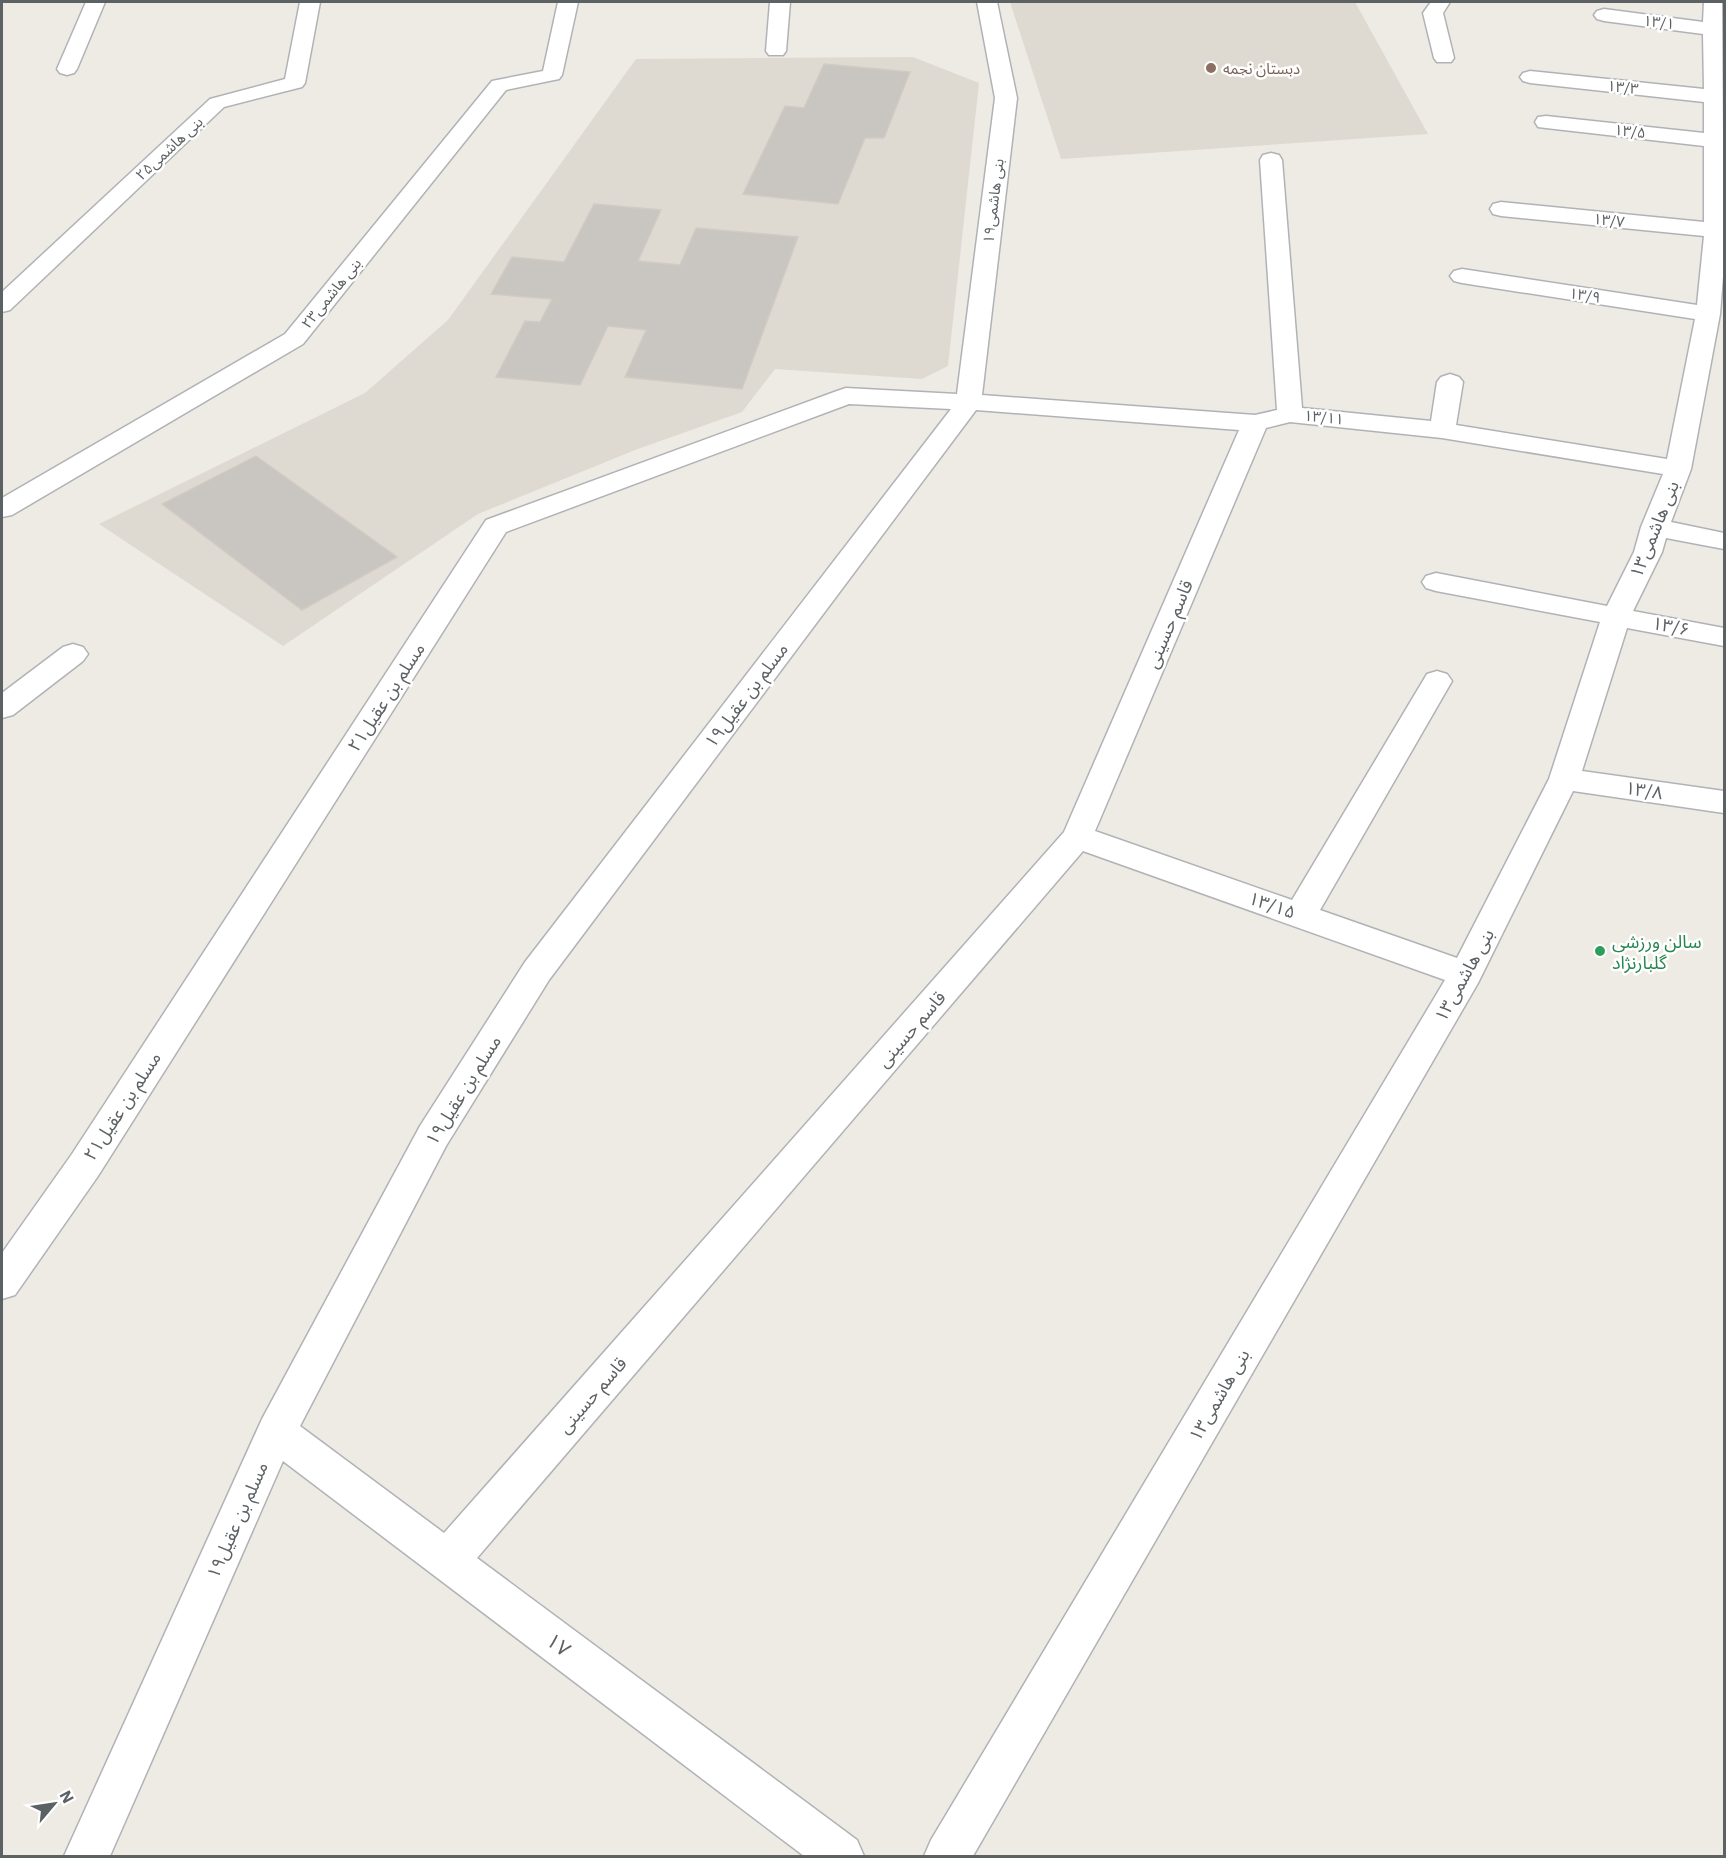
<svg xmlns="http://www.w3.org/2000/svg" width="1726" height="1858" viewBox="0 0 1726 1858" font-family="'IBM Plex Sans','Noto Sans Arabic',sans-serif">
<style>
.education{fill:#dedad2}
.building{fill:#c9c5c0;stroke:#d2cbc3;stroke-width:1.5}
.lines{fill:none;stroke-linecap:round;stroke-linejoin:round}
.minor-casing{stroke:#b0b3b6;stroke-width:3}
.minor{fill:#fff;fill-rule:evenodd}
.education-dot{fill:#8d6e63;stroke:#fff;stroke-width:2}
.leisure-dot{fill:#2e9e5b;stroke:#fff;stroke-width:2}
.labels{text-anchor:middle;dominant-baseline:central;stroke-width:5;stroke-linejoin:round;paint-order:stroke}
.far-street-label{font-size:15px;fill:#5c6164;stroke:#fff}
.far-education-label{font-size:15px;fill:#785e54;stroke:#fff;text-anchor:start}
.street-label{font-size:18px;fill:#5c6164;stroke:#fff}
.leisure-label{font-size:18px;fill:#27864d;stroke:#fff;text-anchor:start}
.near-street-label{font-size:21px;fill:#5c6164;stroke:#fff}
</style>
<rect width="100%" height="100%" fill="#eeeae4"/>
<g class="education">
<path d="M1010,2H1355L1428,134L1061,159Z"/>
<path d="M913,57L979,83L948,366L922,379L775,369L742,412L635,450L478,514L283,646L99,524L365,393L448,320L636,59Z"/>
</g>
<g class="building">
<path d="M824,64L910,72L884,138H865L838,204L743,194L785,106L804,108Z"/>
<path d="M594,204L661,210L638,261L680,265L696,228L798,237L742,389L625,377L646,330L608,326L580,385L496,377L525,321L540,322L552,299L491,294L512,257L564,262Z"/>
<path d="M256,456L397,557L302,610L162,504Z"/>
</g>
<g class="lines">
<defs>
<g id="minor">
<path d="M86,2H105L77,69L74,73L67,75L60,73L57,69Z"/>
<path d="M300,2H320L305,83L302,87L224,107L10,310L2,312V292L210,99L285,79Z"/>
<path d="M558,2H578L562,75L559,79L506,90L303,344L12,515L2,517V498L285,334L492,81L543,71Z"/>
<path d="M770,2H790L786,51L783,55H769L766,51Z"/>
<path d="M977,2H997L1017,98L982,395L1255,415L1277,410L1260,160L1263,155L1271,153L1279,155L1282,160L1302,408L1431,421L1437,382L1441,377L1450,374L1459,377L1463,382L1456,425L1667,459L1695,319L1462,283L1454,281L1450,276L1454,271L1462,269L1697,305L1704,236L1501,216L1493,214L1490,209L1493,204L1501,202L1704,222V146L1546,128L1538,127L1535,122L1538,117L1546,116L1704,133V102L1530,83L1523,81L1520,77L1523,73L1530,71L1704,89L1703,34L1604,21L1597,19L1594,15L1597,11L1604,9L1703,22L1704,2H1722L1724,264L1720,314L1691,469L1671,522L1724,533V549L1666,538L1662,552L1633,611L1724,628V646L1627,628L1582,771L1724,791V813L1573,791L1478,983L973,1856H924L931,1840L1445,980L1083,851L477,1558L857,1840L864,1856H804L283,1461L110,1856H64L262,1419L420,1126L525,962L951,409L849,404L506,532L98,1176L15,1295L2,1299V1253L72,1154L486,520L837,391L846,388L957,394L995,98ZM976,410L1239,430L1064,832L444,1533L300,1426L446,1146L549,980ZM1290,422L1442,438L1663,474L1641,527L1634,552L1607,606L1436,573L1426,576L1422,582L1426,588L1436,591L1600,622L1549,779L1457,958L1320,910L1452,681L1447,674L1437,671L1427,674L1292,900L1095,831L1266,428Z"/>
<path d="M1431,2H1450L1443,13L1454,58L1451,62H1437L1434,58L1423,13Z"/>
<path d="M73,644L83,647L88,654L83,661L13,715L2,718V693L63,647Z"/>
</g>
</defs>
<use href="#minor" class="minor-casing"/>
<use href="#minor" class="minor"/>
</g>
<circle class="education-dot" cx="1211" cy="68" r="6"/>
<circle class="leisure-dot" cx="1600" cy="951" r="6"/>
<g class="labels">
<g class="far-street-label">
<text transform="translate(1659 22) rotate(7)">۱۳/۱</text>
<text transform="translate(1623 87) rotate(6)">۱۳/۳</text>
<text transform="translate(1630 131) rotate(6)">۱۳/۵</text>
<text transform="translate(169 148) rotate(-43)">بنی هاشمی۲۵</text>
<text transform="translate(993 201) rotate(-83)">بنی هاشمی۱۹</text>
<text transform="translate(1609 220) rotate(6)">۱۳/۷</text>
<text transform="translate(331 293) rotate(-51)">بنی هاشمی۲۳</text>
<text transform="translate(1585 295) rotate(9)">۱۳/۹</text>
<text transform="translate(1324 417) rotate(6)">۱۳/۱۱</text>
</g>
<g class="far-education-label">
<text x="1223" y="68">دبستان نجمه</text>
</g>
<g class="street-label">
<text transform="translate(1654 529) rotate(-68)">بنی هاشمی۱۳</text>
<text transform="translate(1169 624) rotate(-67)">قاسم حسینی</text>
<text transform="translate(1671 626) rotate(11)">۱۳/۶</text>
<text transform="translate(746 695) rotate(-53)">مسلم بن عقیل۱۹</text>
<text transform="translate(386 697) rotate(-57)">مسلم بن عقیل۲۱</text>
<text transform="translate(1644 790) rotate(8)">۱۳/۸</text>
<text transform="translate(1272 905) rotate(19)">۱۳/۱۵</text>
<text transform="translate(1464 975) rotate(-61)">بنی هاشمی۱۳</text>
<text transform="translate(911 1029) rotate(-49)">قاسم حسینی</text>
<text transform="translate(463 1090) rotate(-58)">مسلم بن عقیل۱۹</text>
<text transform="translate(122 1106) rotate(-57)">مسلم بن عقیل۲۱</text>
<text transform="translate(592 1395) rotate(-49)">قاسم حسینی</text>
<text transform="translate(1219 1395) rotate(-60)">بنی هاشمی۱۳</text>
<text transform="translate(237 1520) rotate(-66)">مسلم بن عقیل۱۹</text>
</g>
<g class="leisure-label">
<text x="1612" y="941">سالن ورزشی<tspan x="1612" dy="21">گلبارنژاد</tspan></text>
</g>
<g class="near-street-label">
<text transform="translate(559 1644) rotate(37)">۱۷</text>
</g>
</g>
<rect width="1726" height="1858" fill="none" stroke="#5c6164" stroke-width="6"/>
<g transform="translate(54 1804) rotate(61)" stroke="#ffffff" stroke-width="4.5" paint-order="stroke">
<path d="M0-4.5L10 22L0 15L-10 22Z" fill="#5c6164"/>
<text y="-9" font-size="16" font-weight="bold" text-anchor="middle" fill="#5c6164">N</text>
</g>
</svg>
